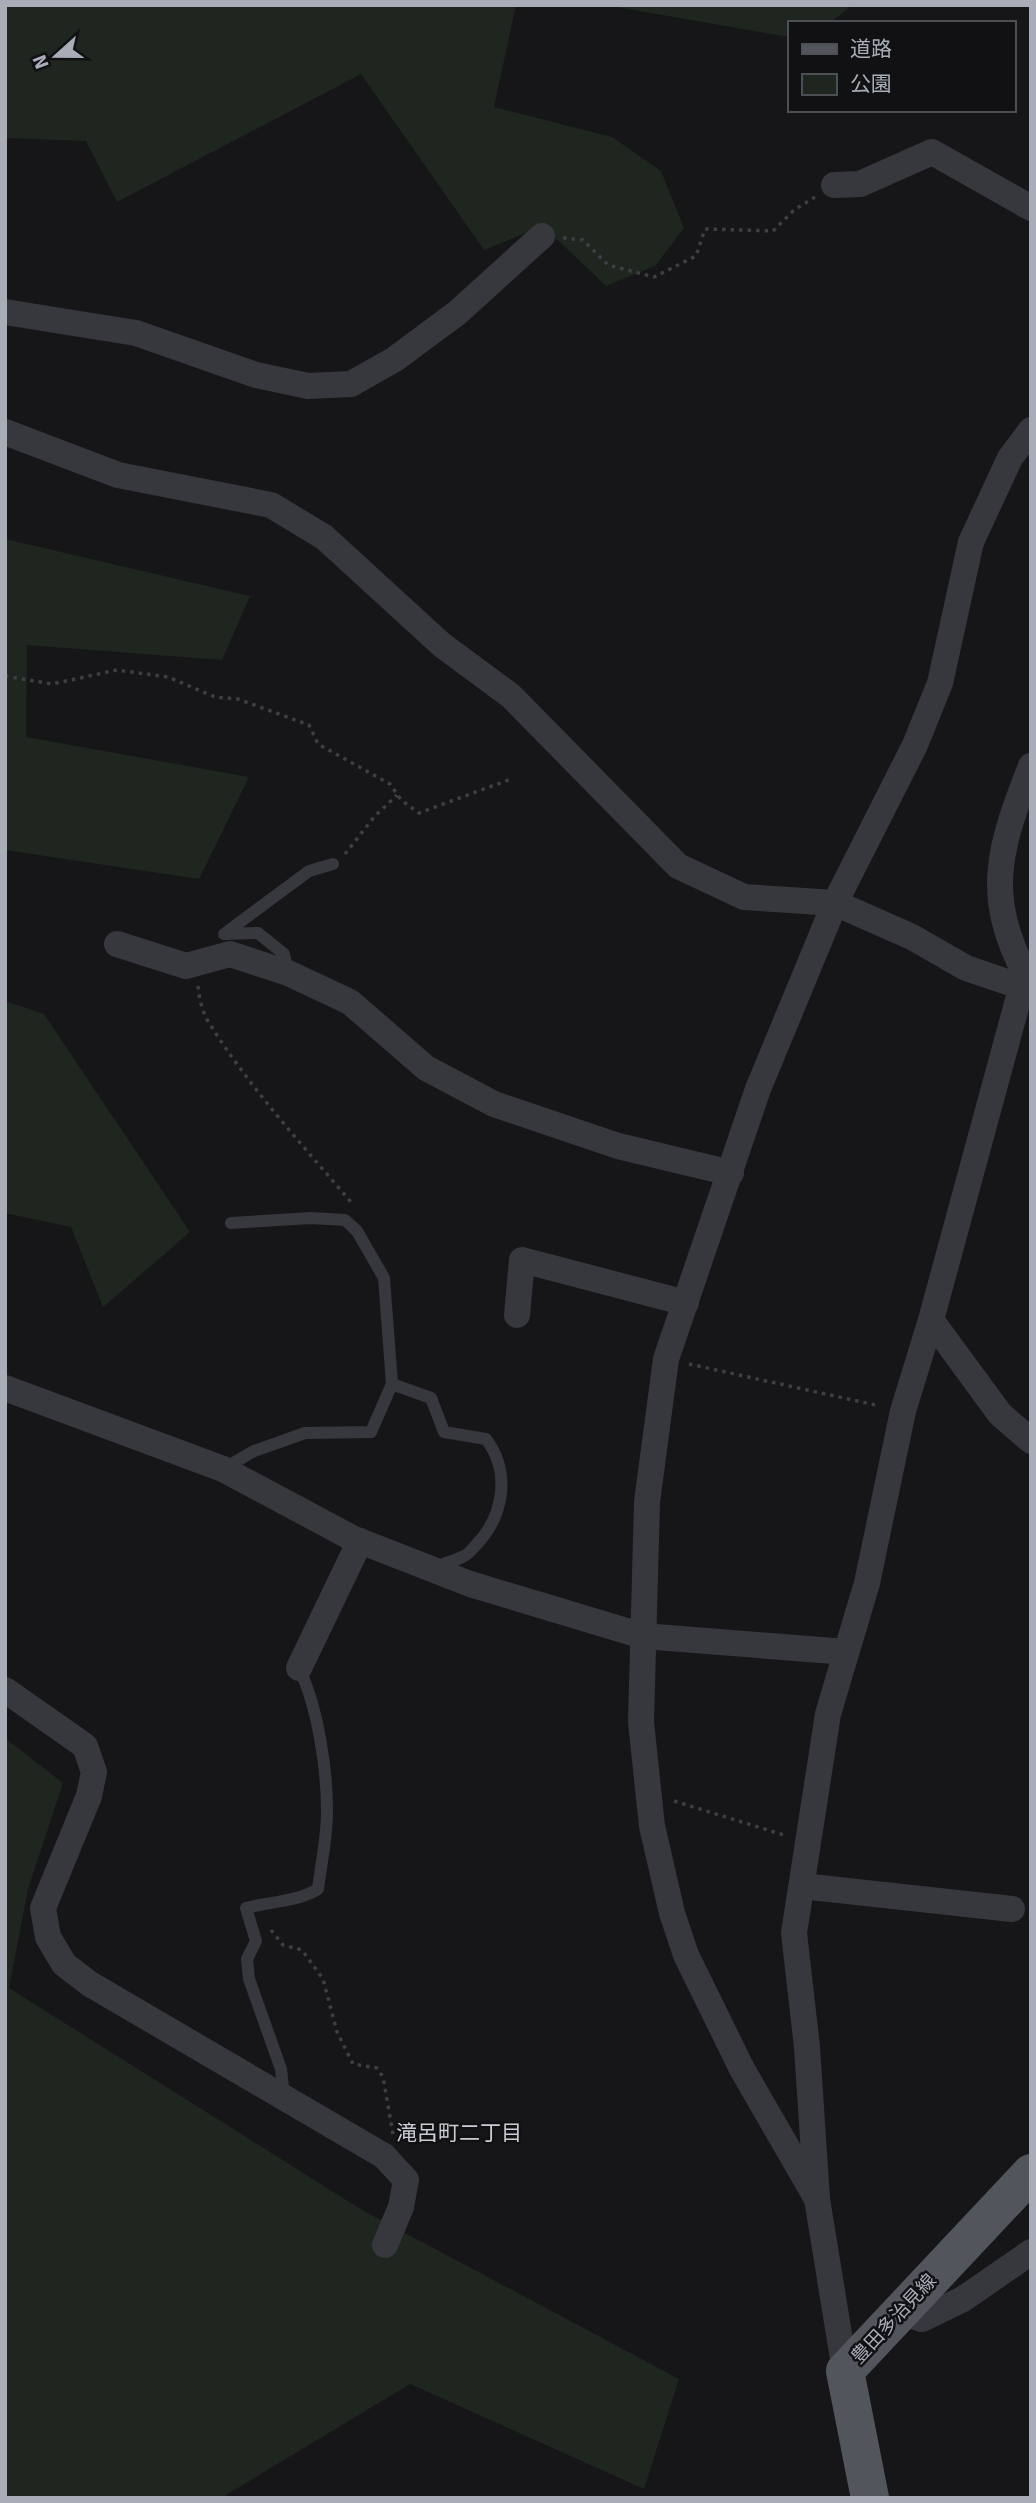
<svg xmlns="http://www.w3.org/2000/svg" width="1036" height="2503" viewBox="0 0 1036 2503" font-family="Signika,'Noto Sans JP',sans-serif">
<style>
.green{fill:#1e261f}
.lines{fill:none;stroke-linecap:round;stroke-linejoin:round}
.path{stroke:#3d3f44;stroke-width:3.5;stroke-dasharray:3.5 5;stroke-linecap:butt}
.lane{stroke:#37383d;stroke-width:12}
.street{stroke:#37383d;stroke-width:26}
.primary{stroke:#53555c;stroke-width:38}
.labels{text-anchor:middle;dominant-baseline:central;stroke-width:5;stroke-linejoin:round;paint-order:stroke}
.street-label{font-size:19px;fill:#a8adb8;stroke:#111113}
.neighbourhood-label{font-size:21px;fill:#c9ccd4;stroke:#111113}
</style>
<rect width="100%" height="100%" fill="#161618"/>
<g class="green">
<path d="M5,5H516L494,107L612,137L661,171L684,228L655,266L606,286L543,226L484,250L361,74L117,202L86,141L5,138Z"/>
<path d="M605,5H852L830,23H789V37Z"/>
<path d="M5,539L250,596L222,660L27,645L26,737L249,777L199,879L5,850Z"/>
<path d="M5,1001L44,1014L190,1232L103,1307L71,1227L5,1213Z"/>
<path d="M5,1738L63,1783L28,1889L9,1988L362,2210L679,2379L644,2489L410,2384L221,2498H5Z"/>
</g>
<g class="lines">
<g class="path">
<path d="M563,238L583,240L608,265L654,277L696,256L705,229L773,231L794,210L815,197"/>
<path d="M5,676L52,684L117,670L168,677L215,697L238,699L309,725L318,744L390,784L401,800L419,813L511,779"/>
<path d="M345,854L374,817L397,795"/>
<path d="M198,986C199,999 203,1015 211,1026C251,1089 303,1146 351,1202V1206"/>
<path d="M689,1364L880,1406"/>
<path d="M674,1801L787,1836"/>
<path d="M271,1930L283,1945L302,1950L323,1979L337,2032L353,2064L377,2068L383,2077L393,2134"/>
</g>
<g class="lane">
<path d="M288,972L284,954L258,933L224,934L309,871L333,864"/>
<path d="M392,1384L431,1398L444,1432L486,1439C511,1472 504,1516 476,1545C473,1548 469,1554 464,1556C454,1562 444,1561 434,1569"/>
<path d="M223,1469L254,1451L305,1433L371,1432L392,1384L384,1278L357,1231L345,1220L311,1218L231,1223"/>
<path d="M284,2097L281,2069L249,1979L247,1959L256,1941L246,1908C269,1902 300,1901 318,1889C321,1864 327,1838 327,1812C327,1768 318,1708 299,1668"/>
</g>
<g class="street">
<path d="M834,185L860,184L932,152L1031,208"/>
<path d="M5,312L136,333L256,375L308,386L351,384L395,359L457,313L542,236"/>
<path d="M5,432L118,475L271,505L324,537L442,645L511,696L678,866L744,897L835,903L912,937L966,968L1031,990"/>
<path d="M117,944L186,966L230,954L288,973L350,1002L426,1068L494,1104L618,1146L731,1173"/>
<path d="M1027,977C983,895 999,848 1031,766"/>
<path d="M517,1315L522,1260L686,1303"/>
<path d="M931,1320L1000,1414L1031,1441"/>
<path d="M5,1388L223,1469L352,1538L470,1584L643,1636L846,1652"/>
<path d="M299,1668L360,1541"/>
<path d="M5,1690L85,1746L94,1772L89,1796L43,1908L48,1937L64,1964L90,1984L384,2156L406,2180L401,2207L385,2245"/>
<path d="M802,1886L1012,1909"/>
<path d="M817,2199L742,2069L686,1955L672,1913L652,1826L641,1722L647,1502L666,1359L758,1089L835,903L915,745L940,683L971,542L1010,458L1031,430"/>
<path d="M900,2312L922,2319L963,2299L1031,2252"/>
<path d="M845,2371L817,2199L807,2047L794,1933L828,1714L867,1583L903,1411L931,1320L1021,989L1031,971"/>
</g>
<path class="primary" d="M870,2498L845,2371L1031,2173"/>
</g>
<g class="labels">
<g class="street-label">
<text transform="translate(894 2319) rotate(-47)">豊田多治見線</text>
</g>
<g class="neighbourhood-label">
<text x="459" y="2133">滝呂町二丁目</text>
</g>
</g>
<rect width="1036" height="2503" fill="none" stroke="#a8adb8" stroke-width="14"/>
<rect x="788" y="21" width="228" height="91" fill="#111113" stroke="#4d4f55" stroke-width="2"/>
<rect x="802" y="44" width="35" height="10" fill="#53555c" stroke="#4d4f55" stroke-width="2"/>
<text x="850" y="56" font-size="21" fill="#a8adb8">道路</text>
<rect x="802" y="74" width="35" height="21" fill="#1e261f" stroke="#4d4f55" stroke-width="2"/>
<text x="850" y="91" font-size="21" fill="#a8adb8">公園</text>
<g transform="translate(56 56) rotate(249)" stroke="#111113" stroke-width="5" paint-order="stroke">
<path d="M0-5L12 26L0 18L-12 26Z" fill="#a8adb8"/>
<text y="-10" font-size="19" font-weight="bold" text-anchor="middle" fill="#a8adb8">N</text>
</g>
</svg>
